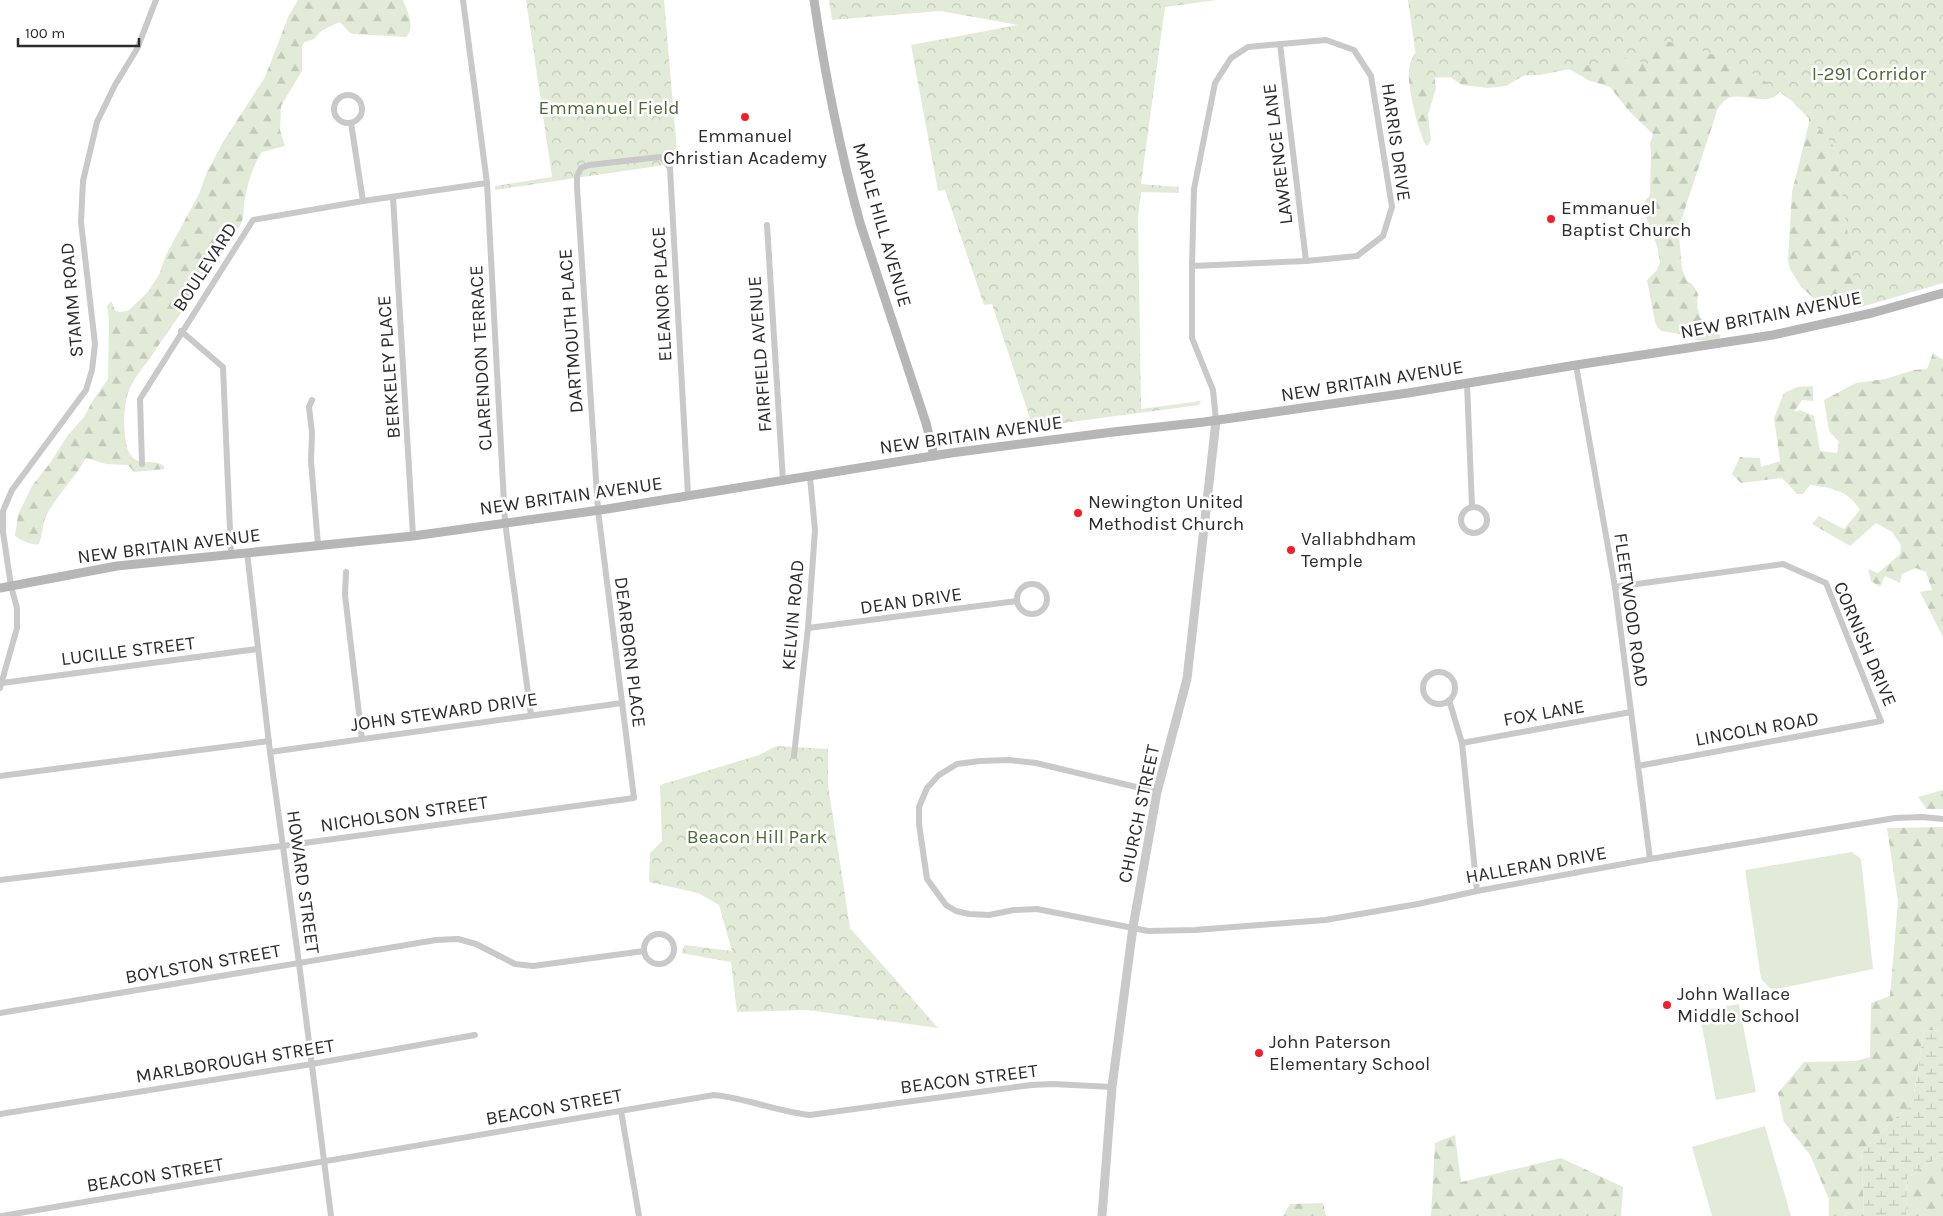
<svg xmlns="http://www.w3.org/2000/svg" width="1943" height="1216" viewBox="0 0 1943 1216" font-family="Karla,sans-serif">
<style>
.forest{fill:url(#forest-firs)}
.wetland{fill:url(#wetland-marsh)}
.park{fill:url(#park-crowns)}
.pitch{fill:#e2ebd7}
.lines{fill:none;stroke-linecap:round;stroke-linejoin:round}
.minor{stroke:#c9c9c9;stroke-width:6}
.tertiary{stroke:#c9c9c9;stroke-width:9}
.secondary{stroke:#b6b6b6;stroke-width:9}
.poi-dot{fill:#f31e29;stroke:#fff;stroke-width:2}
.labels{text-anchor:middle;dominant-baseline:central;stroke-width:5;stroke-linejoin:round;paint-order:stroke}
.park-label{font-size:19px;fill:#4e6a36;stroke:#fff}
.poi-label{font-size:19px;fill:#2c2c2c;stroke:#fff;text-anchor:start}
.street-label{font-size:19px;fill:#2c2c2c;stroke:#fff}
</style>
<defs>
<pattern id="forest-firs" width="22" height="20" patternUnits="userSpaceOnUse" patternTransform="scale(1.25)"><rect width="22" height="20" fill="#e2ebd7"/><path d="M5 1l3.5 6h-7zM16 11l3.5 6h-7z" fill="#c2cab9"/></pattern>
<pattern id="wetland-marsh" width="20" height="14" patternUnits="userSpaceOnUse" patternTransform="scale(1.25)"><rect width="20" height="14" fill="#e2ebd7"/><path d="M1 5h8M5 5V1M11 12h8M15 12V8" fill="none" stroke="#c2cab9"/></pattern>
<pattern id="park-crowns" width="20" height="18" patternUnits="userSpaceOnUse" patternTransform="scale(1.25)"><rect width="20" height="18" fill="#e2ebd7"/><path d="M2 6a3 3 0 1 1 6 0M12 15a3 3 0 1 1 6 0" fill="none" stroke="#c2cab9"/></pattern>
</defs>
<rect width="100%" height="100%" fill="#fff"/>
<g class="forest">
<path d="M298,0H403C407,11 416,27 406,37L353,34C346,32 345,25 339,22L321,31L314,39L305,42L302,46V71L281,106L280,130L285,146L262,152C252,167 247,186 244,204C243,214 245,215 240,226C214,268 184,308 156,349C148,363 135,375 129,390C123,404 122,441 130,454C137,467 154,458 164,466V469L134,472L128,465L106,464L86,458C75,478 58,494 47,514C42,524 43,534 39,544C33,546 20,540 15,536L18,515L32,486L50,463L68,435L84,417L93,400L108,379L109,318L107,306L111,301L115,310L119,312L127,311L130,309L147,293L159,275L166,255L199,194L207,172L223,142L265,77L289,15Z"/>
<path d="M1943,0L1867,299L1847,306L1824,307L1801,287L1790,269L1788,261L1792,192L1809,123V98L1781,88C1772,111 1743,90 1727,99C1723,101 1721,105 1718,108L1680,224L1679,235L1682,269L1687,281L1693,285L1698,294L1697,306L1700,317L1710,328L1720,335V338C1697,344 1695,338 1674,333C1664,331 1659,333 1655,322L1647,280L1657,270L1660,262L1657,246L1644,211V202L1650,195L1651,153L1650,144L1653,134L1628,110L1610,87L1588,80L1569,69L1561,67L1528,73L1506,86L1488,88L1462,85L1443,72L1434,75L1436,88L1428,115L1431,140L1427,146C1419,137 1410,94 1409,80C1408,71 1410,57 1417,51Z"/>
<path d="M1933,353L1943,360V637L1920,592L1932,590L1926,572L1916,568L1902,574L1900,583L1885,576L1880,587L1871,581L1868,569L1878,573L1900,554L1901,545L1892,532L1876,523L1850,546L1812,524L1819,516L1844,529L1860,510C1848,490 1832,488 1810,485L1803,494H1797L1782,478L1741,483L1732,474L1740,457L1760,458L1761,467L1780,461L1774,418L1784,393L1797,387L1813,386V401L1802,400L1794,412L1800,410L1814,416L1820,451L1837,453L1839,442L1829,431L1824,400L1856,383L1885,379L1914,370L1927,369Z"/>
<path d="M1943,790V809H1927L1918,797Z"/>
<path d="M1943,827V1031L1924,1030L1913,1101L1861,1152L1864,1216H1829V1199L1810,1155L1784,1122L1778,1093L1804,1062L1856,1061L1870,1057L1871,1003L1890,996L1898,901L1887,828Z"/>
<path d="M1455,1135L1461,1182L1561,1158L1623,1187L1621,1216H1431L1435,1143Z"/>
<path d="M1943,1154V1216H1906L1907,1178Z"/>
<path d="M1323,1203L1326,1216H1283L1290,1204Z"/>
</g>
<path class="wetland" d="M1924,1030L1943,1031V1154L1907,1178L1906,1216H1864L1861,1152L1913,1101Z"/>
<g class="park">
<path d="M526,0H664L678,163L495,190V186L552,177Z"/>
<path d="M829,0H1217L1165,7L1141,184L1179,187V193L1141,192L1138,217L1141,409L1201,401L1199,405L1033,427L992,304L984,305L945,190L938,191L911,45L1018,25L940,11L832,20Z"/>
<path d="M1408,0H1943V283L1858,308L1836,150L1827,137L1792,101L1769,84L1745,69L1724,59L1693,47L1647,37L1650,64L1623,58L1540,75L1419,78Z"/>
<path d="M776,746L828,749V785L850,928L938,1028L807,1010L737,1012L731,962L681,953L685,945L732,951L719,905L698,893L649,882L650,853L662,841L660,785L759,755Z"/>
</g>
<g class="pitch">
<path d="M1852,852L1861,859L1873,969L1772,990L1761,979L1745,870Z"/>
<path d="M1739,1004L1756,1092L1716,1100L1699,1011Z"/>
<path d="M1765,1126L1791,1216H1712L1692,1147Z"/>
</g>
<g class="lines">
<g class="minor">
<path d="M463,0L487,183L505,522L531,715"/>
<path d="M1280,44L1306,261"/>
<circle cx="348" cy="109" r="14"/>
<path d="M351,123L363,201"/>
<path d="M393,197L413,536"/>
<path d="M767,225L783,481"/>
<path d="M1192,266L1306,261L1357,256L1383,236L1392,207L1371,76L1354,50L1326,40L1248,47L1231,58L1215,83L1194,189L1192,266V338L1213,390L1216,421"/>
<path d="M181,331L223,367L231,554"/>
<path d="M1576,365L1615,587L1650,859"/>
<path d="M1467,383L1472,507"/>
<path d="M312,400L309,407L312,433L311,461L318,545"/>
<path d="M142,464L140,399L253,220L363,201L487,183"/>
<circle cx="1474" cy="520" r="13"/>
<path d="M247,552L270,752L299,963L331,1216"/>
<path d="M346,572L345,595L362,739"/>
<circle cx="1032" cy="599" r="15"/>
<path d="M1615,587L1783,564L1826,583L1881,721L1638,766"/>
<path d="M808,628L1017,601"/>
<circle cx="1439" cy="688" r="16"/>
<path d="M2,683L257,649"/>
<path d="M0,688L17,628V608L11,586L3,532V511L12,490L86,390L92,370L95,344L81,222L83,181L97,122L115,85L137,49L156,0"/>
<path d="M1449,700L1462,743L1477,891"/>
<path d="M1462,743L1631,712"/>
<path d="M270,752L622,703"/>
<path d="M794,756L808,628L815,530L810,477"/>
<path d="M0,776L269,741"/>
<path d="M1157,792L1036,763L1009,760L980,761L957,764L939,775L927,788L919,807V824L927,879L946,905L956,911L969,914L989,915L1014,910L1037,909L1148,931L1195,930L1325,920L1418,904L1477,891L1650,859L1895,818L1922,817L1943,819"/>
<path d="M0,880L282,846L634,798L598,510L577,187V176L581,168L589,165L660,157L665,161L670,168L688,495"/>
<circle cx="659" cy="949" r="15"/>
<path d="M0,1013L436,940L458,939L476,944L515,964L533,966L644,951"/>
<path d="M621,1111L639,1216"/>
<path d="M0,1114L312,1064L475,1035"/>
<path d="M2,1216L714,1095C747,1098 777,1112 810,1115L1031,1085L1053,1084L1112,1087"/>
</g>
<path class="tertiary" d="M1102,1216L1112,1087L1133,927L1157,792L1187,679L1216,421"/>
<g class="secondary">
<path d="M814,0C825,75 840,150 860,223L926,423L934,456"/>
<path d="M0,588L117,566L413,536L607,509L951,453L1113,432L1204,422L1408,393L1576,365L1773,335L1872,313L1943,293"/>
</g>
</g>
<g class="poi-dot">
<circle cx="745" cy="117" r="5"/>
<circle cx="1551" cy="219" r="5"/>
<circle cx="1078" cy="513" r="5"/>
<circle cx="1291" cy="550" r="5"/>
<circle cx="1667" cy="1005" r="5"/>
<circle cx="1259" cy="1053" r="5"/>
</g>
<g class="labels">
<g class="park-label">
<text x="1869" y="74">I-291 Corridor</text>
<text x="609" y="108">Emmanuel Field</text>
<text x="757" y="837">Beacon Hill Park</text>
</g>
<g class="poi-label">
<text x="745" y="136" text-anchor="middle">Emmanuel<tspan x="745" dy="22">Christian Academy</tspan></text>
<text x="1561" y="208">Emmanuel<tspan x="1561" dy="22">Baptist Church</tspan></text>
<text x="1088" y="502">Newington United<tspan x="1088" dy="22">Methodist Church</tspan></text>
<text x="1301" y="539">Vallabhdham<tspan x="1301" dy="22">Temple</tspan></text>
<text x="1677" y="994">John Wallace<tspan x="1677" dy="22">Middle School</tspan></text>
<text x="1269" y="1042">John Paterson<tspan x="1269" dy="22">Elementary School</tspan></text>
</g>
<g class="street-label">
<text transform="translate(1396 142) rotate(82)">HARRIS DRIVE</text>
<text transform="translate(1278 154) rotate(-97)">LAWRENCE LANE</text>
<text transform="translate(882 225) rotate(74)">MAPLE HILL AVENUE</text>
<text transform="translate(205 267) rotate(-57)">BOULEVARD</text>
<text transform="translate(662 294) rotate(-93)">ELEANOR PLACE</text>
<text transform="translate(72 300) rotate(-95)">STAMM ROAD</text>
<text transform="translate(1771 315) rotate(-11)">NEW BRITAIN AVENUE</text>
<text transform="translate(571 331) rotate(-94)">DARTMOUTH PLACE</text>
<text transform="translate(760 354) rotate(-94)">FAIRFIELD AVENUE</text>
<text transform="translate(481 358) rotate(-93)">CLARENDON TERRACE</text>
<text transform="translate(389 367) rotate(-94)">BERKELEY PLACE</text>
<text transform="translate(1372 381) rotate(-9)">NEW BRITAIN AVENUE</text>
<text transform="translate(971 435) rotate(-8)">NEW BRITAIN AVENUE</text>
<text transform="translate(571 496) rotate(-8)">NEW BRITAIN AVENUE</text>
<text transform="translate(169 546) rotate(-7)">NEW BRITAIN AVENUE</text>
<text transform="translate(911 601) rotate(-8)">DEAN DRIVE</text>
<text transform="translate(1631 610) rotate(82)">FLEETWOOD ROAD</text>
<text transform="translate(793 615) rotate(-85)">KELVIN ROAD</text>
<text transform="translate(1865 644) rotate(67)">CORNISH DRIVE</text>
<text transform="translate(128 651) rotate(-7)">LUCILLE STREET</text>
<text transform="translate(630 652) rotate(83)">DEARBORN PLACE</text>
<text transform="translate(444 712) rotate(-8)">JOHN STEWARD DRIVE</text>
<text transform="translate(1544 713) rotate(-10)">FOX LANE</text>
<text transform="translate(1757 729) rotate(-10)">LINCOLN ROAD</text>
<text transform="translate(404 814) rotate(-8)">NICHOLSON STREET</text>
<text transform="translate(1139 814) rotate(-78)">CHURCH STREET</text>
<text transform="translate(1536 865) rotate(-10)">HALLERAN DRIVE</text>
<text transform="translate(303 882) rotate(82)">HOWARD STREET</text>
<text transform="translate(203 964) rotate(-10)">BOYLSTON STREET</text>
<text transform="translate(235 1061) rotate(-9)">MARLBOROUGH STREET</text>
<text transform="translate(969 1079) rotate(-7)">BEACON STREET</text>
<text transform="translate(554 1107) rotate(-10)">BEACON STREET</text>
<text transform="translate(155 1175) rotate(-9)">BEACON STREET</text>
</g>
</g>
<path d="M18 38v8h121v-8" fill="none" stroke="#2c2c2c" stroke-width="2.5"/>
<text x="25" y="38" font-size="15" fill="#2c2c2c" stroke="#ffffff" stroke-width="4" paint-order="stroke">100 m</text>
</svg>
